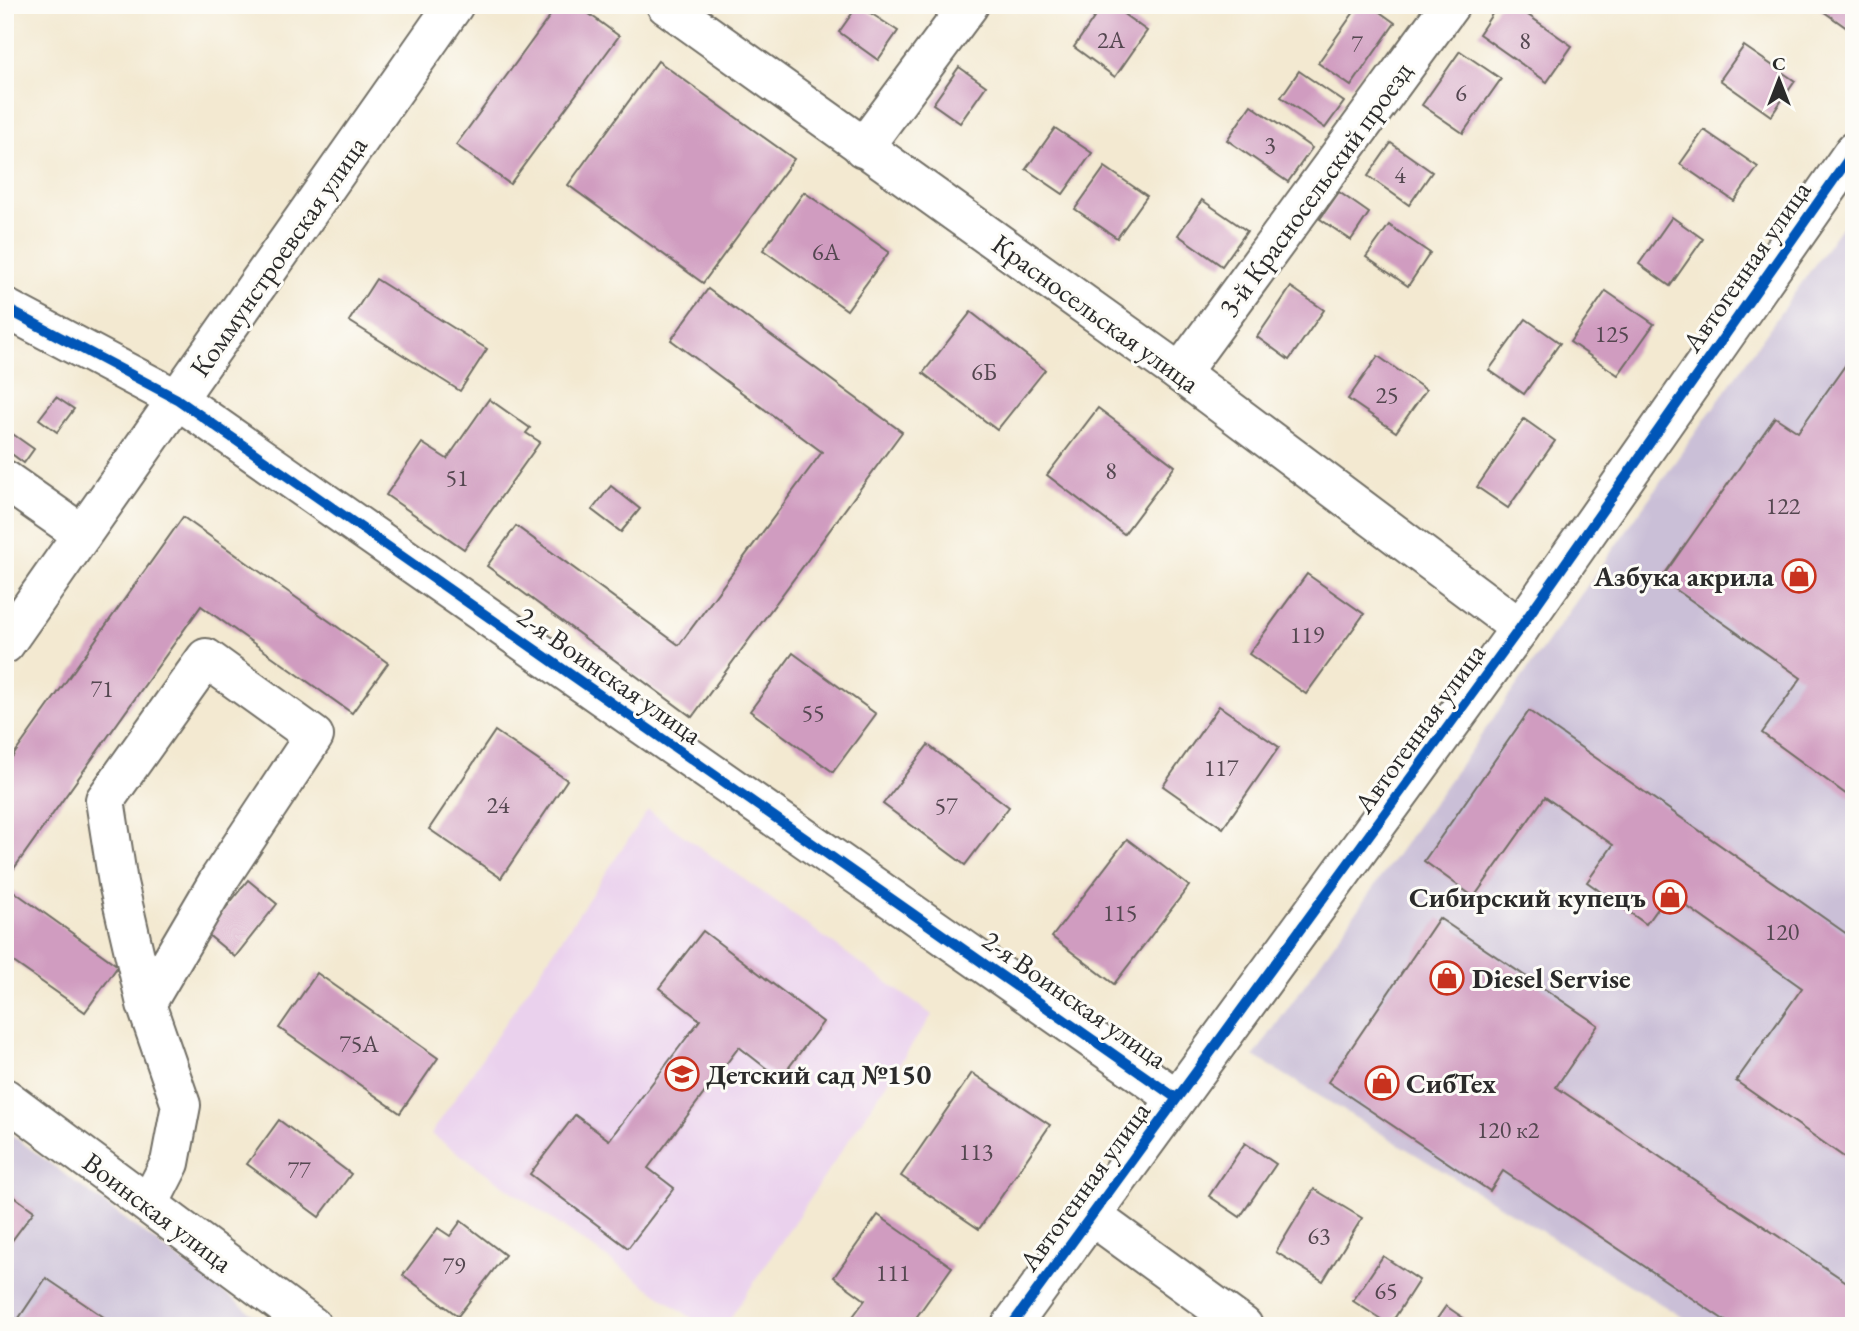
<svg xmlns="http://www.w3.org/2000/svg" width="1859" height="1331" viewBox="0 0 1859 1331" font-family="'EB Garamond',serif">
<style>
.built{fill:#ead1ed}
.industrial{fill:#cabfd7}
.building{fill:#d09cc0}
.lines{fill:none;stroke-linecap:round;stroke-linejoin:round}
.minor-casing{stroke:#716e65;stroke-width:42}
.minor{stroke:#fff;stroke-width:38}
.cycleway-casing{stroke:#fdfcf7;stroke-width:15}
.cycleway{stroke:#0057b8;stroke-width:10}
.labels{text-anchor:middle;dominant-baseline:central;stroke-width:6;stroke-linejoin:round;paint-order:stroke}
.number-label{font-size:24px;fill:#544750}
.street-label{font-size:28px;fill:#2b2b2b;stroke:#fdfcf7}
.poi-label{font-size:28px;font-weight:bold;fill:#2b2b2b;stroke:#fdfcf7;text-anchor:start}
</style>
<rect width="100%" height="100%" fill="#fdfcf7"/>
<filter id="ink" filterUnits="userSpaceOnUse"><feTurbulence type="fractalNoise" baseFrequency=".0143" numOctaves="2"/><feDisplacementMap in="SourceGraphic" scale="14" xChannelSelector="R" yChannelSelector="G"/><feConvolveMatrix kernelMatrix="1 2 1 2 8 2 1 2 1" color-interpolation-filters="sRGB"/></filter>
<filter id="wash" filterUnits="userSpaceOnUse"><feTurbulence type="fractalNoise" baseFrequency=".00686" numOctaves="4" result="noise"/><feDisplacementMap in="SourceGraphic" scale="28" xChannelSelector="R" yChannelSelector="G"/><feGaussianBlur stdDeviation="1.57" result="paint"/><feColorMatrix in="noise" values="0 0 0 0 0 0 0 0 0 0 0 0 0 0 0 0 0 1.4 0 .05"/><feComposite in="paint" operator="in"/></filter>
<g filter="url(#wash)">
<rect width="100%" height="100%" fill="#f3e9d1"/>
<path class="built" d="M648,810L932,1015L725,1326H703L431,1134Z"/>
<g class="industrial">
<path d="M1854,209V1326H1697L1254,1056Z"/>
<path d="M5,1130L269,1326H5Z"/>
</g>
<g id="blocks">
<g class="building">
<path d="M558,5H577L619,36L510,184L456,145Z"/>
<path d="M858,5L898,31L878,60L839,32Z"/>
<path d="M1103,5H1111L1147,31L1115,77L1074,47Z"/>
<path d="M1359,5H1370L1395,23L1351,86L1318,63Z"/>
<path d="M1498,5H1514L1572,46L1547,82L1479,34Z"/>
<path d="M1823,5H1854V33L1820,9Z"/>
<path d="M1744,46L1795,81L1771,116L1720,80Z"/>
<path d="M1460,51L1501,79L1463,133L1422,105Z"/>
<path d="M658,61L794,159L703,283L568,185Z"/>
<path d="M959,67L986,86L960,123L933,104Z"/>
<path d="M1299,71L1344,102L1325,128L1281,97Z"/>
<path d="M1251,105L1312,148L1288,182L1227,140Z"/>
<path d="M1055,128L1092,153L1063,194L1026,169Z"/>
<path d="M1704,130L1758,167L1734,201L1680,164Z"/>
<path d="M1391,143L1432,172L1409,205L1368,176Z"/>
<path d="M1105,167L1147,196L1117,238L1075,209Z"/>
<path d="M804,192L889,252L847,310L763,250Z"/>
<path d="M1339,192L1369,213L1351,240L1320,219Z"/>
<path d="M1202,200L1247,231L1222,266L1178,235Z"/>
<path d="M1672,217L1703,239L1670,286L1639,264Z"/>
<path d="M1389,225L1430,253L1408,286L1366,257Z"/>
<path d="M376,279L487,349L460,391L349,321Z"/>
<path d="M1291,287L1324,310L1289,360L1257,337Z"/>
<path d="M708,289L902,432L692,717L487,566L516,526L679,645L822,452L671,340Z"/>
<path d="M1606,291L1654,324L1618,375L1570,342Z"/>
<path d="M971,312L1045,370L997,430L923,373Z"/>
<path d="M1526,319L1560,343L1524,394L1489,370Z"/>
<path d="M1854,353V800L1762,733L1801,678L1661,579L1775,417L1798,432Z"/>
<path d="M1378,356L1426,390L1396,432L1348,399Z"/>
<path d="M56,397L74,409L57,432L39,419Z"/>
<path d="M489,399L530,428L526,433L540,442L464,549L386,495L422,443L447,459Z"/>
<path d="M1098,408L1175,466L1124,534L1047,475Z"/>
<path d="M1524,419L1555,441L1508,508L1477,487Z"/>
<path d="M7,430L34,449L24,463L5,449Z"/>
<path d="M611,486L640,509L621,532L592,510Z"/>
<path d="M183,517L388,663L352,713L201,606L5,881V767Z"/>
<path d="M1307,574L1364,614L1306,694L1249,654Z"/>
<path d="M793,653L876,714L833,772L750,711Z"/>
<path d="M1219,706L1279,747L1223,828L1163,786Z"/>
<path d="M1529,711L1854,939V1164L1736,1081L1802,988L1668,893L1646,924L1587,882L1613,845L1545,797L1474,897L1424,861Z"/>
<path d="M495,731L567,780L501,878L429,829Z"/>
<path d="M928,745L1009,807L965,865L883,804Z"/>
<path d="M1127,839L1189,886L1114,984L1052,937Z"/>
<path d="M248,880L277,904L235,957L206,933Z"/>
<path d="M5,885L118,966L85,1012L5,956Z"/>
<path d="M1439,918L1598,1025L1556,1087L1854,1287V1326H1733L1503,1171L1490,1191L1328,1082Z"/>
<path d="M703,931L823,1022L780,1079L739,1047L648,1168L674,1188L628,1248L530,1174L575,1115L609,1140L700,1020L659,988Z"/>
<path d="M317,973L438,1058L400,1113L279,1028Z"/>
<path d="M972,1073L1050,1125L979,1229L901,1176Z"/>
<path d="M279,1120L351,1174L319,1217L247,1164Z"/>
<path d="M1245,1143L1276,1164L1240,1217L1209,1196Z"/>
<path d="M1314,1189L1362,1218L1323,1281L1276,1252Z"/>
<path d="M5,1190L34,1211L5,1250Z"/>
<path d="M878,1215L952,1267L910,1326H846L865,1300L834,1277Z"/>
<path d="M461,1221L505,1255L458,1316L403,1275L438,1228L450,1236Z"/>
<path d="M1383,1256L1419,1280L1390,1325L1353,1301Z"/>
<path d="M46,1278L117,1326H24L17,1321Z"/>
<path d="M1446,1306L1475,1326H1432Z"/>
</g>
</g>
</g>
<g filter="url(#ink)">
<use href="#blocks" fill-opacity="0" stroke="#716e65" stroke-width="2"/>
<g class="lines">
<defs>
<g id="minor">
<path d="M666,5L1180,373L1520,628"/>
<path d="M863,148L969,5"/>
<path d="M5,308L177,399L1176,1098"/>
<path d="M1180,373L1450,5"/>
<path d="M5,480L82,534"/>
<path d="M5,644L454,5"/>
<path d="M146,1004L220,878L314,736L206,658L105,800L118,883L146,1004L181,1105L170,1163L149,1204"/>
<path d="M5,1098L312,1326"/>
<path d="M1092,1216L1243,1326"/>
<path d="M1011,1326L1520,628L1854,151"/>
</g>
</defs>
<use href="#minor" class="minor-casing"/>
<use href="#minor" class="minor"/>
<defs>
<g id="cycleway">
<path d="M5,308L177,399L1176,1098"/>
<path d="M1011,1326L1520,628L1854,151"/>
</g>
</defs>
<use href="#cycleway" class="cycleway-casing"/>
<use href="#cycleway" class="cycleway"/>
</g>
</g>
<defs>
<symbol id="shop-ring" viewBox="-11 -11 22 22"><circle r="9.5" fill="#fdfcf7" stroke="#c8321e" stroke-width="1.5"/><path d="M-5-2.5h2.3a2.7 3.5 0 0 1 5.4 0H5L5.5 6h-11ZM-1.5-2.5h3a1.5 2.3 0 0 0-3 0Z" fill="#c8321e"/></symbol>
<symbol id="school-ring" viewBox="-11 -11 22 22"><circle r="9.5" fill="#fdfcf7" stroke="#c8321e" stroke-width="1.5"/><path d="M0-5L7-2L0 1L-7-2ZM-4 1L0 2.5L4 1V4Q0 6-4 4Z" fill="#c8321e"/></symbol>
</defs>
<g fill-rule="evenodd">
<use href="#shop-ring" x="1780" y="557" width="38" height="38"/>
<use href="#shop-ring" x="1651" y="878" width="38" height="38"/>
<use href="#shop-ring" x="1428" y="959" width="38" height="38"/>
<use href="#school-ring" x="663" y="1055" width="38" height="38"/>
<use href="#shop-ring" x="1363" y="1064" width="38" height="38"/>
</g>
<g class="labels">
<g class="number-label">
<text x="1111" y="39">2А</text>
<text x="1525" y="40">8</text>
<text x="1357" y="43">7</text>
<text x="1461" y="92">6</text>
<text x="1270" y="144">3</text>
<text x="1400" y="174">4</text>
<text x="826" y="251">6А</text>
<text x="1612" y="333">125</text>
<text x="984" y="371">6Б</text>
<text x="1387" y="394">25</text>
<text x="1111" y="470">8</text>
<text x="457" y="477">51</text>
<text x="1783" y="505">122</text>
<text x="1307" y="634">119</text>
<text x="102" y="688">71</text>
<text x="813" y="712">55</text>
<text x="1221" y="767">117</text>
<text x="498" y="804">24</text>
<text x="946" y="805">57</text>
<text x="1120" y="912">115</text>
<text x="1782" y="931">120</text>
<text x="359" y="1043">75А</text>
<text x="1508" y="1129">120 к2</text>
<text x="976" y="1151">113</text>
<text x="299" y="1169">77</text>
<text x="1319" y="1235">63</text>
<text x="454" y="1265">79</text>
<text x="893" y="1272">111</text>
<text x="1386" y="1290">65</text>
</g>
<g class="street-label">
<text transform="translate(1315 189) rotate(-54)">3-й Красносельский проезд</text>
<text transform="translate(278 256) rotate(-55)">Коммунстроевская улица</text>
<text transform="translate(1746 266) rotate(-55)">Автогенная улица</text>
<text transform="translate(1096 313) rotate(36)">Красносельская улица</text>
<text transform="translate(610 675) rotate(35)">2-я Воинская улица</text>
<text transform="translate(1419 728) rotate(-54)">Автогенная улица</text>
<text transform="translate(1075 999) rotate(35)">2-я Воинская улица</text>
<text transform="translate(1084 1186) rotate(-54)">Автогенная улица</text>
<text transform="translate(158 1212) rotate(37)">Воинская улица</text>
</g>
<g class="poi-label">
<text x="1774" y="576" text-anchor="end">Азбука акрила</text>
<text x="1646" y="897" text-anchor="end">Сибирский купецъ</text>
<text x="1472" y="978">Diesel Servise</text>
<text x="706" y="1074">Детский сад №150</text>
<text x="1406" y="1083">СибТех</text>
</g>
</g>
<rect width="1859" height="1331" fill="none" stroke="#fdfcf7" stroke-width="28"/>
<g transform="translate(1779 80)" stroke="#fdfcf7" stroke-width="5" paint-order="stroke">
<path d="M0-5L12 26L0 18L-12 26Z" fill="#2b2b2b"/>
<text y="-10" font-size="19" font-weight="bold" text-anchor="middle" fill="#2b2b2b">С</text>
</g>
</svg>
